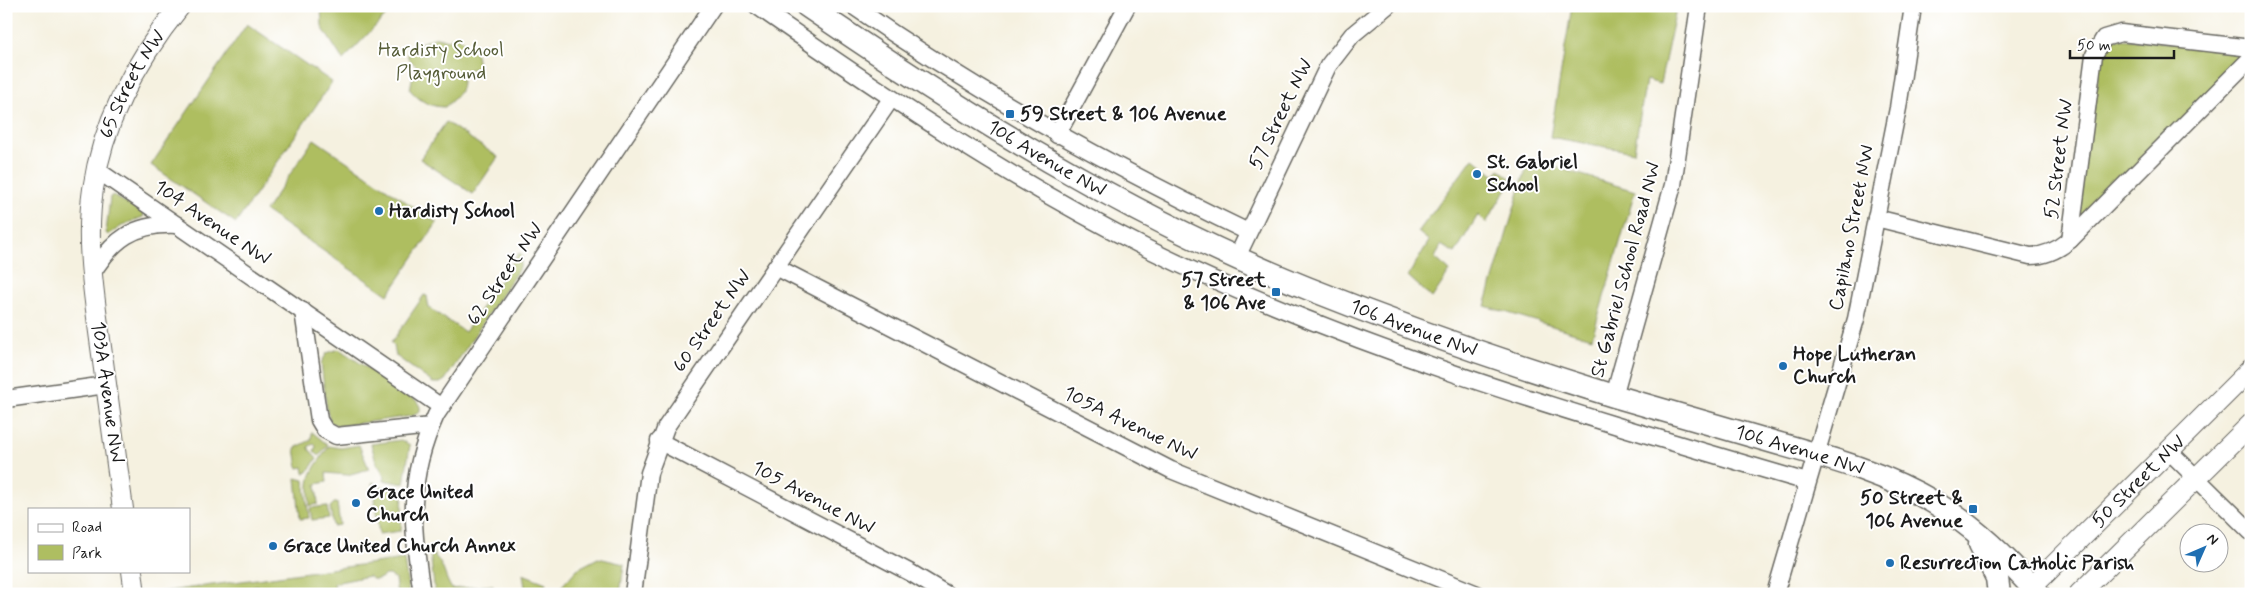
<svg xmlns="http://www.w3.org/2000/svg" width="2257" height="600" viewBox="0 0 2257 600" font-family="Mynerve,sans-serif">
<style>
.green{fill:#aebe61;stroke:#656d3e}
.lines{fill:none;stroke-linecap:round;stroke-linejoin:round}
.minor-casing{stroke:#686761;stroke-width:19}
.tertiary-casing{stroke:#686761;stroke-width:22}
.secondary-casing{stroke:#686761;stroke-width:25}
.minor{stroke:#fff;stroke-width:16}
.tertiary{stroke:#fff;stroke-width:20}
.secondary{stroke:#fff;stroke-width:22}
.poi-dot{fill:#1f6fb2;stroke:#fff;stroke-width:2}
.labels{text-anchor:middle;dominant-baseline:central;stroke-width:4;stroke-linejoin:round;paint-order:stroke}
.park-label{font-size:20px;fill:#565d38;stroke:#fff}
.street-label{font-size:20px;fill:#1c1c1c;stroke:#fff}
.poi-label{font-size:20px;font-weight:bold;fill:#1c1c1c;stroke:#fff;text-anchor:start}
</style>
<rect width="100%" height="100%" fill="#fff"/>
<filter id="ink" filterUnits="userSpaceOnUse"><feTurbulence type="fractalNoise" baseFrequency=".02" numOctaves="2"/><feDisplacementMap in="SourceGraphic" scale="10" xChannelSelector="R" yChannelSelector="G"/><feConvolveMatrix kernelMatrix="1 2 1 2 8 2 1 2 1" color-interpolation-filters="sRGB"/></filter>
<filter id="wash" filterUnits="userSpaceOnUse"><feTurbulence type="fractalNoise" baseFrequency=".0096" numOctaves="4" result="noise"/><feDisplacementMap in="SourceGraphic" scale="20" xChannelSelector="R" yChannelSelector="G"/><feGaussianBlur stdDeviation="1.12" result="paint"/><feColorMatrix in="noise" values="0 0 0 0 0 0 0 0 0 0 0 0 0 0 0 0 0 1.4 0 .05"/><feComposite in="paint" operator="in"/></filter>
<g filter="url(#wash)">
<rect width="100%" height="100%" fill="#f5f1e0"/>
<g class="green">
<path d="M321,6H395L343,60L322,27Z"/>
<path d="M1572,6H1674L1676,9L1660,84L1646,80L1634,152L1550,137Z"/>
<path d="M247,24L332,82L236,223L151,165Z"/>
<path d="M454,36L459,37L476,54L478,68L461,71C464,91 460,93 445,107C430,107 420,101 410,90L412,79L422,72L408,58V51L414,45L437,37L449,40Z"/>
<path d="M2104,38L2251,48L2070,240Z"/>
<path d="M446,122L498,157L473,194L420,159Z"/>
<path d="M314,139L437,223L388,295L265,211Z"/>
<path d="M1473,158L1495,176L1499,169L1512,180L1486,223L1478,215L1455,253L1441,245L1435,258L1450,271L1432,298L1408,276L1429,241L1418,232Z"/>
<path d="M1529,159L1635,191L1592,338L1485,306Z"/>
<path d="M113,195L144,214L143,217L125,224L108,235L106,233L110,197Z"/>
<path d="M519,253L522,256L520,267L445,380L440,383H433L396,356L394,346L391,343L424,295L427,296L429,308L465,332Z"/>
<path d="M339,349L417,401L420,407V412L412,416L339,426L331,423L327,411L321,363L327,353Z"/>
<path d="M312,432L328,445L319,456L314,451L316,446L314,444L309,446V449L317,458L308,472L304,473L303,467L298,468L295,448L311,440Z"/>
<path d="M401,440L410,445L404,484L383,480L385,477L379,466L377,465L371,444Z"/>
<path d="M359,445L369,469L347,475L326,473L327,482L316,484L318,504L310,506C306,473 312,472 329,446L341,448Z"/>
<path d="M296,478L304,480L309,518L300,519Z"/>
<path d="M374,482L376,486L403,490L401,531L379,534L372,483Z"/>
<path d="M334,503H337L340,525L333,526L330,507Z"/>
<path d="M327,506L329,518L312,520L310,508Z"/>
<path d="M430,552C445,562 443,576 452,589L493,585L494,594H435Z"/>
<path d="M598,558L624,564L620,594H579L561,587L577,569Z"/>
<path d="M404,559L409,594H397L395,579L390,575H385C380,580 372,581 369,576L334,583L336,594H263L257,585L253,586L258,594L153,593Z"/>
<path d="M523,574L546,583L543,594H526Z"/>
</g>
</g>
<g filter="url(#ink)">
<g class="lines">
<defs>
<g id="minor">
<path d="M757,6C883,94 1010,180 1148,249C1360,353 1582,416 1807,482"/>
<path d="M853,6C978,93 1111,166 1248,232"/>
<path d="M1057,135L1127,6"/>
<path d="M97,170L440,406"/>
<path d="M1876,218L2030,256C2046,256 2058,250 2070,240L2251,58"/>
<path d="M2070,240L2094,55L2104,38L2121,33L2251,48"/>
<path d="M1237,257L1328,66L1352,35L1387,6"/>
<path d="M776,267L1171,470L1477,594"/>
<path d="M91,275C113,239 134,223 177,225"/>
<path d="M303,311L319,420L325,430L336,436L431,426"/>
<path d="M1614,396L1673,185L1699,6"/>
<path d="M6,399L106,385"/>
<path d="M659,441L911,573L946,594"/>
<path d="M2169,451L2251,532"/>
<path d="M422,594C412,524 406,481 436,415L713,6"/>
<path d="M633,594L649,473L666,427L891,99"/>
<path d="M1775,594L1856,319L1898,108L1913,6"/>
</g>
<g id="tertiary">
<path id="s1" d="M123,509C116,455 108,401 101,347C94,294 85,243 93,189C103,121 137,59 180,6"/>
<path d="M132,571L135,594"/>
<path id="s2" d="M2032,587L2251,369"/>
<path d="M2079,594L2251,424"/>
</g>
<g id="secondary">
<path id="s3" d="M807,6C965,114 1129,217 1307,288C1407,328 1510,364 1614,396C1669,412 1725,428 1780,444C1833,459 1887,474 1935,503C1974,526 2008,559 2038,594"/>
<path d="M1980,544L1997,578L1999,594"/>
</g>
</defs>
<use href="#minor" class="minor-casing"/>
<use href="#tertiary" class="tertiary-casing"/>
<use href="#secondary" class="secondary-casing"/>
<use href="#minor" class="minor"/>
<use href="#tertiary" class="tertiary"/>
<use href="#secondary" class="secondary"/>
</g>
</g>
<g class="poi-dot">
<rect x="1005" y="109" width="10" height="10" rx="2.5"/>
<circle cx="1477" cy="174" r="5"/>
<circle cx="379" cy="211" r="5"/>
<rect x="1271" y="287" width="10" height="10" rx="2.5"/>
<circle cx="1783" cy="366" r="5"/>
<circle cx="356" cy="503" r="5"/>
<rect x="1968" y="504" width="10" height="10" rx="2.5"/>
<circle cx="273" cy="546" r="5"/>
<circle cx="1890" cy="563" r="5"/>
</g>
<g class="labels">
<g class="park-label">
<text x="441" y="50">Hardisty School<tspan x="441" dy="23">Playground</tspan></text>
</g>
<g class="street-label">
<text stroke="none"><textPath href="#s1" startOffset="435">65 Street NW</textPath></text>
<text transform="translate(1281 114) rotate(-64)">57 Street NW</text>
<text stroke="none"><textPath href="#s3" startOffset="284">106 Avenue NW</textPath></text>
<text transform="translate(2059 159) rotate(-83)">52 Street NW</text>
<text transform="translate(212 223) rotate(34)">104 Avenue NW</text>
<text transform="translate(1852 228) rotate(-79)">Capilano Street NW</text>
<text transform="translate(1626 270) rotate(-75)">St Gabriel School Road NW</text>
<text transform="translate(505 274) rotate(-56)">62 Street NW</text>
<text transform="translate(712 321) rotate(-55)">60 Street NW</text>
<text stroke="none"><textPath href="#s3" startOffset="689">106 Avenue NW</textPath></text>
<text transform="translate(107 392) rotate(82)">103A Avenue NW</text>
<text transform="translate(1130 424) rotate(26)">105A Avenue NW</text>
<text stroke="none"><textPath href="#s3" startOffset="1094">106 Avenue NW</textPath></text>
<text stroke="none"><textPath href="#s2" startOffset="150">50 Street NW</textPath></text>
<text transform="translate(813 498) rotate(28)">105 Avenue NW</text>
</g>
<g class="poi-label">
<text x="1020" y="114">59 Street &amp; 106 Avenue</text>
<text x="1487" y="162">St. Gabriel<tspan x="1487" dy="23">School</tspan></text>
<text x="389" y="211">Hardisty School</text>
<text x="1266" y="280" text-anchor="end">57 Street<tspan x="1266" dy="23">&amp; 106 Ave</tspan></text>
<text x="1793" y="354">Hope Lutheran<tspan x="1793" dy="23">Church</tspan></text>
<text x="366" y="492">Grace United<tspan x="366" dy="23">Church</tspan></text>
<text x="1963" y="498" text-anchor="end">50 Street &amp;<tspan x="1963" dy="23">106 Avenue</tspan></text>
<text x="283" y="546">Grace United Church Annex</text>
<text x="1900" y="563">Resurrection Catholic Parish</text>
</g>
</g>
<rect width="2257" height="600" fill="none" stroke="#fff" stroke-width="25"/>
<rect x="28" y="508" width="162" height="65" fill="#ffffff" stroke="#a4a4a4"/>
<rect x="38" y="524" width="25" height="8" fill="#ffffff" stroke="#a4a4a4"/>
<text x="72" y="532" font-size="15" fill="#1c1c1c">Road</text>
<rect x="38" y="545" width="25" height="15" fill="#aebe61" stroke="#a4a4a4"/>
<text x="72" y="558" font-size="15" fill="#1c1c1c">Park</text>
<g transform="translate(2204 548) rotate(45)"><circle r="24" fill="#ffffff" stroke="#a4a4a4"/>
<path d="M0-4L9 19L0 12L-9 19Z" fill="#1f6fb2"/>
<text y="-8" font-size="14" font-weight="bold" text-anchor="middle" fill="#1c1c1c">N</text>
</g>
<path d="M2070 50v8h104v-8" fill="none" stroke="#1c1c1c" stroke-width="2.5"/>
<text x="2077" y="50" font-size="15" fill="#1c1c1c" stroke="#ffffff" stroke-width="4" paint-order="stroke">50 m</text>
</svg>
